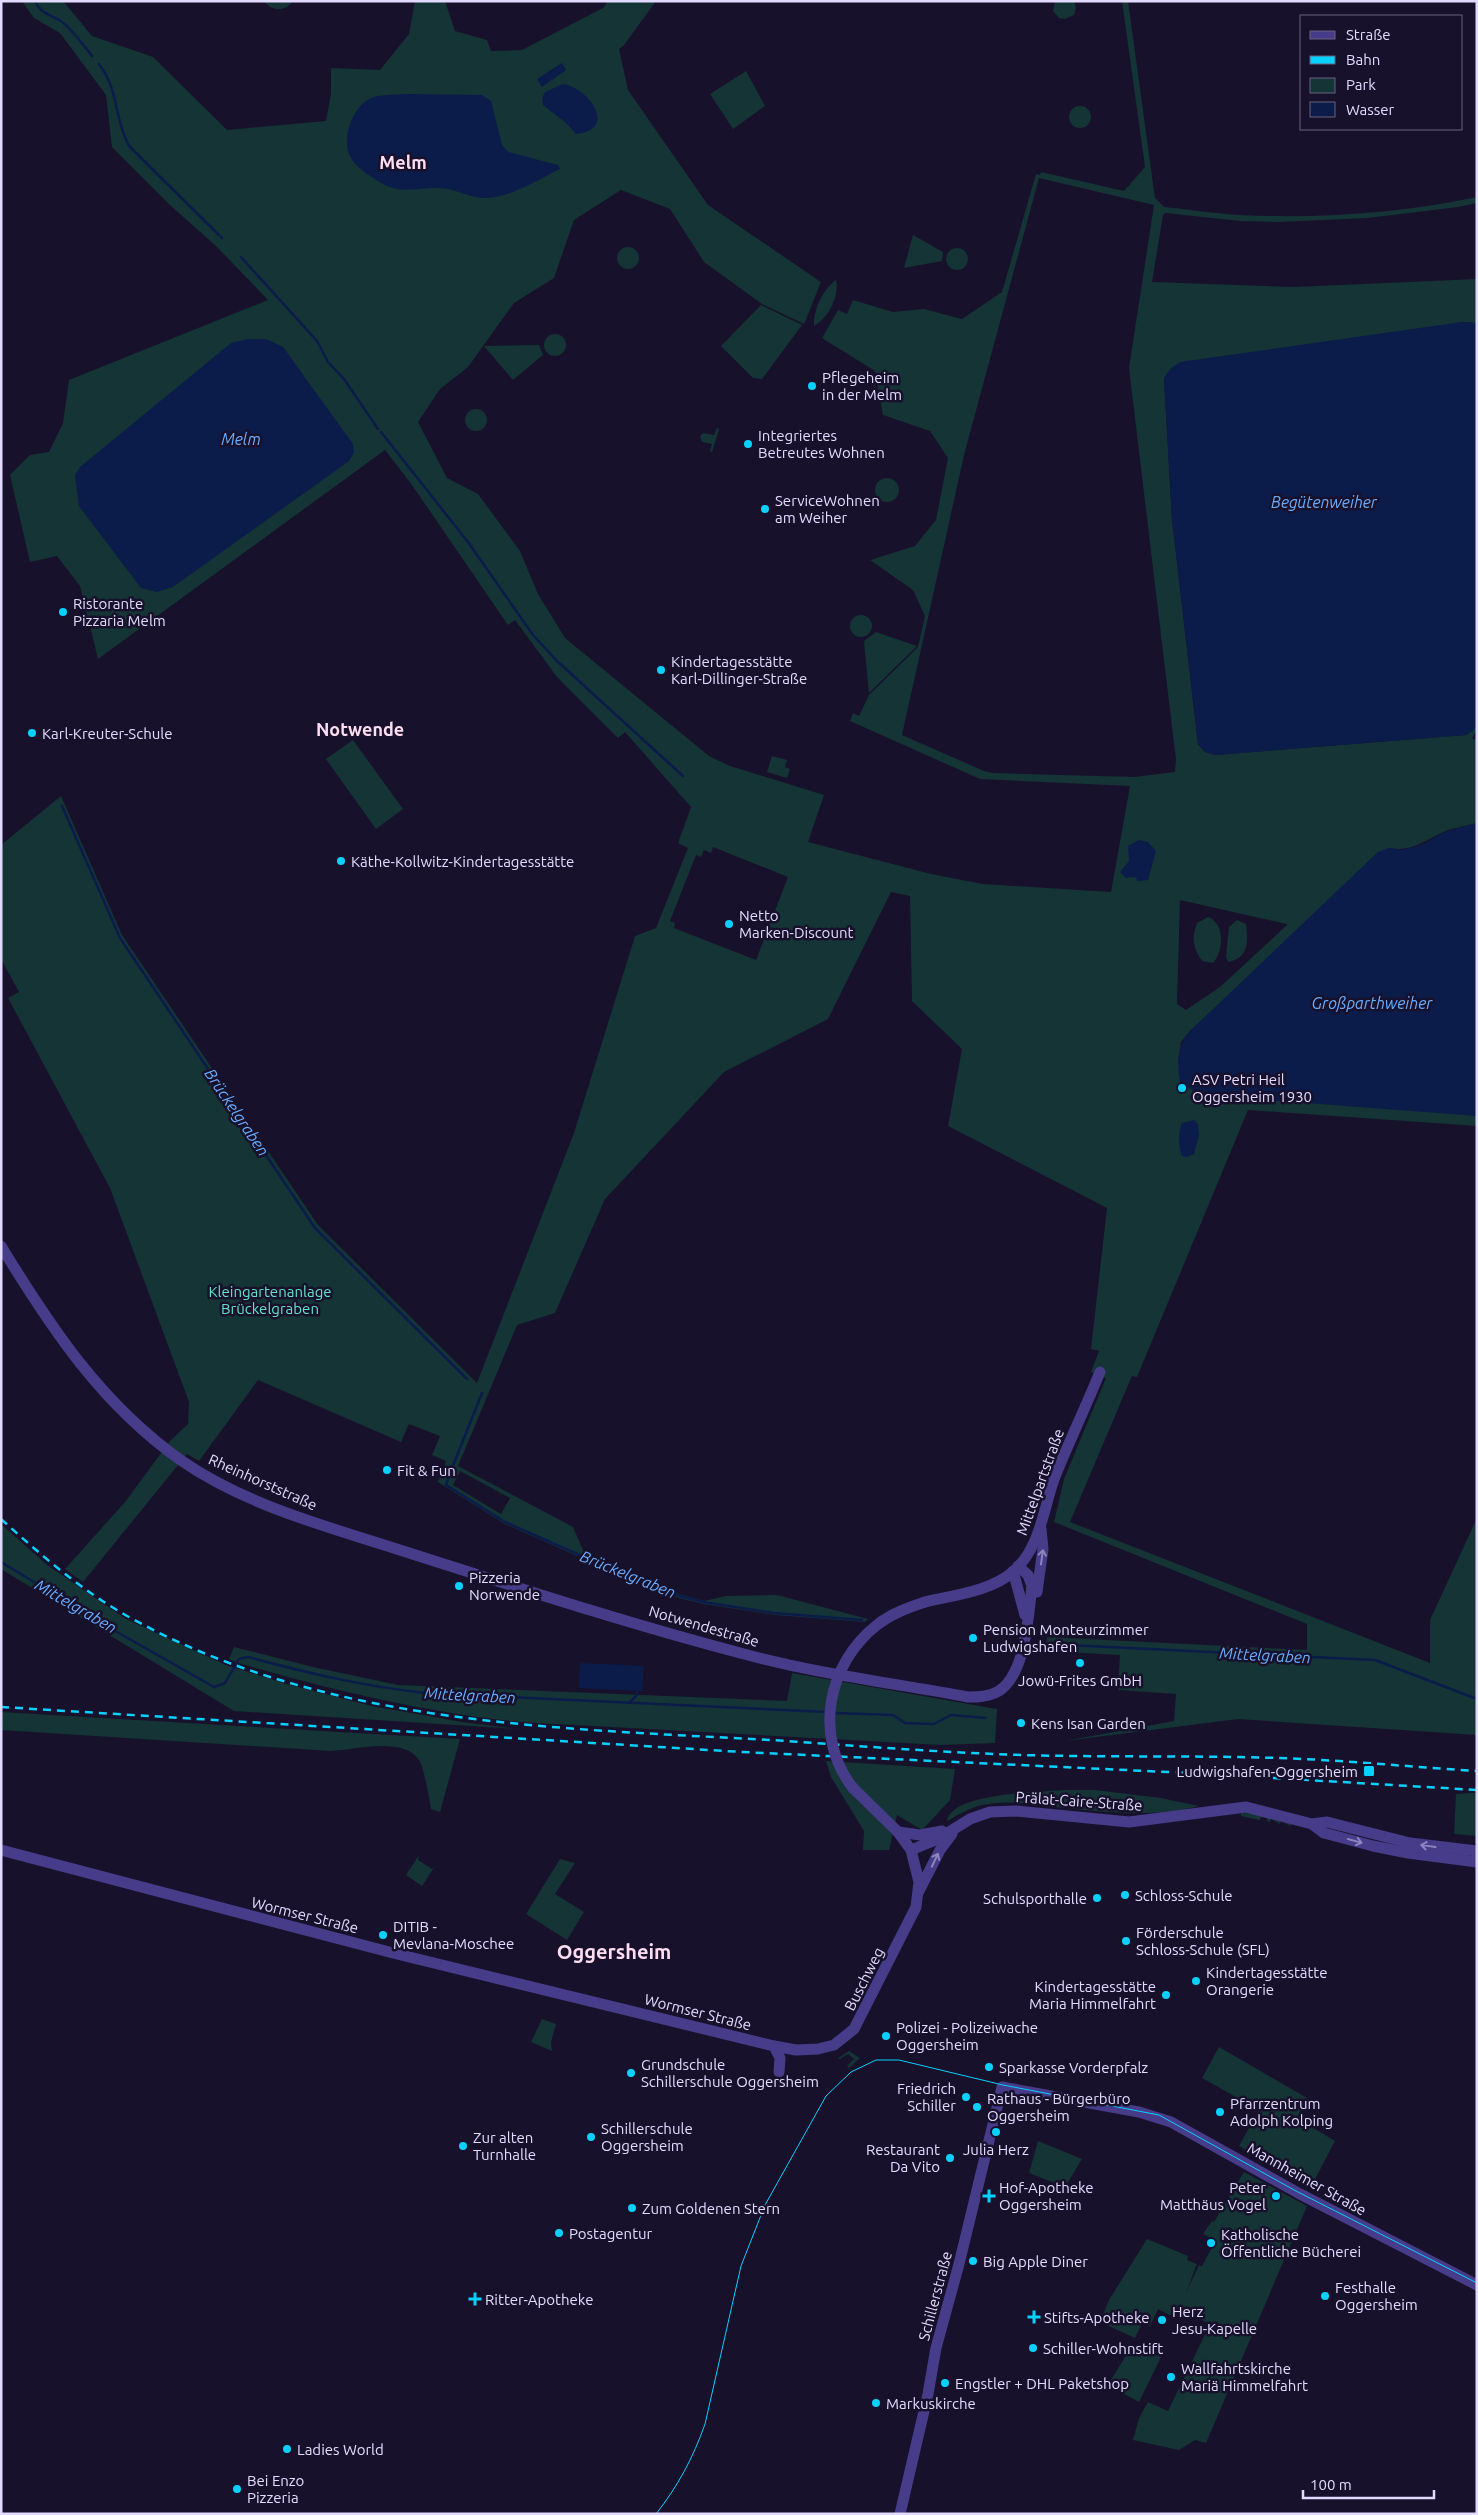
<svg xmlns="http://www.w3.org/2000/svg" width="1478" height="2515" viewBox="0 0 1478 2515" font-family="Ubuntu,sans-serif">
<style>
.green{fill:#143435;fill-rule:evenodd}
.water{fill:#0b1c4b}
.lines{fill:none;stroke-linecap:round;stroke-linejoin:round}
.stream{stroke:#0b1c4b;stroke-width:2.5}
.tertiary{stroke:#463c8a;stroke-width:11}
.tram{stroke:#07d1ff;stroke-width:1}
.rail{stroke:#07d1ff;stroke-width:2.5;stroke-dasharray:8 6;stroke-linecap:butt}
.tertiary-bridge{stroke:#463c8a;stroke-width:11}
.oneway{stroke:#8c84bf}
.poi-dot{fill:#07d1ff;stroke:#18112b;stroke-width:2}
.labels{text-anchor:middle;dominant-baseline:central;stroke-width:5;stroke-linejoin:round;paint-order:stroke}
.poi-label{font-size:15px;fill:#e2dbff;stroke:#18112b;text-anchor:start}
.park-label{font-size:15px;fill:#64e2cd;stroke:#18112b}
.street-label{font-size:15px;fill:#e2dbff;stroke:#18112b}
.water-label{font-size:16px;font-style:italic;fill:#69adff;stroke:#18112b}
.quarter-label{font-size:18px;font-weight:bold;fill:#ffddf0;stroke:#18112b}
.district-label{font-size:20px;font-weight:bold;fill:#ffddf0;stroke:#18112b}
</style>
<rect width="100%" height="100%" fill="#18112b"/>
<g class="green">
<path d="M22,1H63L92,36L153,57L227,130L326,121L331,94V68L380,70L409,34L415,1H445L455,31L487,40L491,51L522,50L603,8L608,1H656L624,45L619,49L628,90L708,205L821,282L804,324L762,304L704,262L670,209L621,190L574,220L554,278L514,303L468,367L440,389L418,422L447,478L478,494L520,551L538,594L565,638L709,756L730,766L824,795L808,842L931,874L983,884L1111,892L1130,786L980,779L850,721L853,713L859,716L869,695L918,647L925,616L913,590L870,560L915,546L936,520L948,458L930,431L883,415L875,371L822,338L838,310L847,314L853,300L893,312L924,309L962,319L1002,292L1036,174L1040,175L1041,172L1124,191L1145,167L1122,1H1128L1155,198L1164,207C1189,209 1215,214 1240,215C1318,219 1401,213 1477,197V203L1458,207L1368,218L1278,222L1240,221L1165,213L1163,215L1152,282L1295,287L1477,279V323L1462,322L1164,378L1172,519L1198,744L1205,752L1215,755L1466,735L1473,730L1477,725V730L1472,738L1477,741V823C1466,826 1453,828 1443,832C1423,842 1411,852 1389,848L1190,1031L1181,1042L1178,1063L1477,1116V1126L1248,1110L1137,1377L1132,1376L1070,1522L1430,1663V1620L1477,1518V1735L1238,1719L1065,1741L1174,1721L1176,1694L1118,1690L1120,1655L1046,1651L1047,1637L1307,1650V1624L1054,1522L1064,1479L1106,1378L1091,1372L1099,1351L1091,1349L1107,1208L948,1126L962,1049L912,1001L910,896L891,892L828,1019L724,1072L605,1199L555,1313L517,1325L458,1466L573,1527L586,1557L661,1589L704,1601L726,1596L777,1595L868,1619L865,1622L776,1615L703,1604L660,1593L505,1524L438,1482L446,1461L432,1455L440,1436L409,1424L401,1442L258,1380L199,1461L187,1454L83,1582L65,1569L125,1502L170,1441L188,1424L189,1402L110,1188L8,998L19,992L1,959V845L61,796L122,935L318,1225L477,1383L574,1133L635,936L656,928L688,848L678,843L691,807L625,732L618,738L557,677L515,620L508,625L412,485L385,450L98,659L80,586L57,556L30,562L10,475L30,455L49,452L63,423L69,380L268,300L217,247L171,206L112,147L106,95L60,33L34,18ZM1039,178L1154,205L1129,368L1176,760L1175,772L1134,777L993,773L984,771L902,735L964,455ZM713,847L788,877L756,960L674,928L675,923L670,921L696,855L701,857L704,850L711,853ZM1180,900L1287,924V925L1220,987L1186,1010L1177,1004ZM460,1471L510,1498L501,1514L453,1485Z"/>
<path d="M264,1H293C285,12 272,12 264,1Z"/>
<path d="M1055,1H1074L1076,8L1074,15L1065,19L1059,18L1053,11Z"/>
<path d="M746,71L765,106L733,129L710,94Z"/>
<circle cx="1080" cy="117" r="11"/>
<path d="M913,235L943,252L942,261L904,268Z"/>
<circle cx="628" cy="258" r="11"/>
<circle cx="957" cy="259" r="11"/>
<path d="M836,280C840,296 828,318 814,326C813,310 823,289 836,280Z"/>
<path d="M761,305L802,325L762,379L753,378L721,346Z"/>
<circle cx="555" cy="345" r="11"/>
<path d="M539,345L543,355L513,380L484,346Z"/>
<circle cx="476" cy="420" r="11"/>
<path d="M717,428L719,429L712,452L710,451L712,444L702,442L700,436L703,433L714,435Z"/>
<circle cx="887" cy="490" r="12"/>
<circle cx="861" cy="626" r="11"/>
<path d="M876,632L917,646L869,693L864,641Z"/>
<path d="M353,740L403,809L376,829L326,759Z"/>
<path d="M772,756L787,760L785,767L790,769L787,778L767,772Z"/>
<path d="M1208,917C1225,923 1224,951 1213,963L1202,961C1193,947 1191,939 1197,923Z"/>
<path d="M1237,920L1246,924C1248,942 1249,958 1228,962L1226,957L1229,927Z"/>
<path d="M1,1524L47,1565L126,1619L226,1665L286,1684L372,1706L462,1722L519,1729L234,1711L1,1569Z"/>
<path d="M234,1647L313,1667L398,1685L787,1701L792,1673L997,1709L995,1743L941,1745L519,1722C425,1712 334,1691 242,1664L229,1659Z"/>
<path d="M1,1712L460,1739L440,1812L431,1809C429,1798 424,1767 419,1760C403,1736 355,1750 331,1751L1,1730Z"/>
<path d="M826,1761L955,1769L950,1800L922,1830L897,1815L889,1850H863L864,1831L831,1777Z"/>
<path d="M1067,1790H1095L1161,1798L1199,1806C1156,1817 1110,1813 1066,1808C1037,1805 1010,1799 982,1805C969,1808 958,1815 947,1821C951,1792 1043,1792 1067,1790Z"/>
<path d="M1471,1793H1477V1836L1454,1834L1456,1794Z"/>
<path d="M1241,1813H1254L1292,1824L1290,1826L1281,1821L1280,1824L1271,1819L1270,1822L1267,1821V1818L1261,1817L1260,1820L1241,1816Z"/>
<path d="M419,1855L418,1860L432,1869L435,1866L422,1886L406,1875Z"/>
<path d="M560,1859L575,1863L555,1894L584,1912L567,1940L526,1914Z"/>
<path d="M542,2019L556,2024L551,2042L552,2051L531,2042Z"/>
<path d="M1219,2047L1307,2098L1297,2118L1335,2141L1311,2187L1239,2146L1259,2110L1202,2078Z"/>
<path d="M849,2051L860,2058L849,2068L847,2066L854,2059L848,2054L840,2059L838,2058Z"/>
<path d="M1038,2141L1082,2159L1065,2187L1029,2173Z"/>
<path d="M1244,2172L1307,2206L1206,2443L1195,2440L1179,2450L1133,2440L1139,2418L1148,2402L1168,2411L1210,2324L1179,2309L1174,2317L1158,2309L1150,2326L1142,2323L1135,2338L1100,2322L1109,2300L1147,2239L1188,2256L1187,2260L1197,2264L1186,2293L1199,2265L1202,2266L1216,2240L1203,2234L1212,2221L1214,2222Z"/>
<path d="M1133,2344L1161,2357L1139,2402L1108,2385Z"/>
</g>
<g class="water">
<path d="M562,63L566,70L542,87L537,79Z"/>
<path d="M563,84C589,88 619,130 576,134L566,123L543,105L542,98L545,92Z"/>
<path d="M405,94L482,95L491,101L502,145L508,152L558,165L560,169C537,180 512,197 485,198C469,198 453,187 437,188C421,188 402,193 387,186C377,181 356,168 351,158C340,140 353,103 374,97C383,94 396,95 405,94Z"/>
<path d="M1462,322L1477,323V725L1474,730L1466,735L1215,755L1205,752L1198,744L1172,519L1164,378L1171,368L1180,362Z"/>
<path d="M248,339H266L283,347L353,444L354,453L349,461L173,587L157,592L141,588L79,506L75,475L80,467L231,343Z"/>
<path d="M1477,823V1116L1200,1095L1180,1082C1177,1062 1177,1047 1190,1031L1378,852L1389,848L1402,850L1424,844L1444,832Z"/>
<path d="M1139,840L1148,842L1156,851L1148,880L1138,881L1135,877L1126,878L1120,872L1129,861L1128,846Z"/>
<path d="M1194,1120L1198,1124L1199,1135L1194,1154L1186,1157L1182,1156C1178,1146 1178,1133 1182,1123Z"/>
<path d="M580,1663L644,1666L642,1691L579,1688Z"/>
</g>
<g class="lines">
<g class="stream">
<path d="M35,1C41,14 49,14 59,20C69,25 84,46 92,56"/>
<path d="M99,64C120,92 113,116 129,146L222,238"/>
<path d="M241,257L317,341L328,362L344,379L378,429"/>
<path d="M381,432L468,542L533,635L557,661L683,776"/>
<path d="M62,806L120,938L315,1228L467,1379"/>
<path d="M452,1468L482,1393"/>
<path d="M448,1479L446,1485L505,1522L661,1591L703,1602L774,1613L862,1620"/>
<path d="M1,1562L110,1628L214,1687L225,1683L239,1659L248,1657C308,1673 362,1686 425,1693L827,1712"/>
<path d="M1047,1644L1375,1660L1477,1699"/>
<path d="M629,1703L637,1695V1691"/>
<path d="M835,1713L893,1715L905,1723L934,1724L951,1715L986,1718"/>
</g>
<g class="tertiary">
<path d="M1,1246C51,1328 102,1405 182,1461C247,1506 329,1527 403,1551C516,1587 629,1624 744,1654C817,1674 893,1683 968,1697C977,1697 986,1697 995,1693C1026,1679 1028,1616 1032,1586L1028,1575L1018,1566"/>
<path d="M1013,1571L1025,1615"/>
<path d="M1037,1592L1043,1549L1041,1529"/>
<path d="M925,1602C954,1595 990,1592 1014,1571C1042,1545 1043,1507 1056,1474C1070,1440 1086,1406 1100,1372"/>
<path d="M1312,1824L1324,1833L1373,1846L1408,1853L1477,1862"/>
<path d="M898,1832L920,1835L942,1831"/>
<path d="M1,1850L393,1953L774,2046L796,2050L818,2049L834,2045L854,2029L916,1907L919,1882L911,1850L898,1832L853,1788"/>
<path d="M911,1850L938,1839L970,1819L990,1812L1015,1811L1129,1822L1246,1807L1312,1824L1327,1822L1410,1843L1477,1851"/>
<path d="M919,1891L940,1850L952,1834"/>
<path d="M774,2046L780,2058L779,2072"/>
<path d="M900,2514L928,2394L936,2348L959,2264L1002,2087L1139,2112L1171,2122L1300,2194L1477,2285"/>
</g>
<path class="tram" d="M656,2514C678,2486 693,2458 705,2424L741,2266L765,2205L826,2096L851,2072L876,2060H899L1003,2085L1159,2115L1296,2191L1477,2283"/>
<g class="rail">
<path d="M1,1519C41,1555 82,1591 129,1617C328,1728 565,1728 787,1741C856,1746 925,1751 994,1754C1088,1758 1183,1755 1278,1758C1344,1760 1410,1767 1477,1771"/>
<path d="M1,1707L742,1752L1189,1773L1477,1790"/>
</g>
<path class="tertiary-bridge" d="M853,1788C813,1737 827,1664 877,1625C891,1614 907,1608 925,1602"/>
</g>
<defs><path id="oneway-shaft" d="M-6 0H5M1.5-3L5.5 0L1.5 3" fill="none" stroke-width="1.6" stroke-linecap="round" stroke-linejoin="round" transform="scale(1.25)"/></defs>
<g class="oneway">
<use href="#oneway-shaft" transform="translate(1042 1557) rotate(-82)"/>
<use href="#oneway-shaft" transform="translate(1355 1841) rotate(15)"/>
<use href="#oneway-shaft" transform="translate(1428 1846) rotate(-172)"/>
<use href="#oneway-shaft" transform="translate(935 1860) rotate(-65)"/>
</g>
<g class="poi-dot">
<circle cx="812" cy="386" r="5"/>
<circle cx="748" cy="444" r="5"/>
<circle cx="765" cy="509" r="5"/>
<circle cx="63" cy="612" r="5"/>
<circle cx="661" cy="670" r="5"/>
<circle cx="32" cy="733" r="5"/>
<circle cx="341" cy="861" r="5"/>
<circle cx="729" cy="924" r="5"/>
<circle cx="1182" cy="1088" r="5"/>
<circle cx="387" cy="1470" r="5"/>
<circle cx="459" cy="1586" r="5"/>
<circle cx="973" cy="1638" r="5"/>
<circle cx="1080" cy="1663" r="5"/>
<circle cx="1021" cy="1723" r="5"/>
<rect x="1363" y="1765" width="12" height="12" rx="2.5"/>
<circle cx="1125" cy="1895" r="5"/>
<circle cx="1097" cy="1898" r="5"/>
<circle cx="383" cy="1935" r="5"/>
<circle cx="1126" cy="1941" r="5"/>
<circle cx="1196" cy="1981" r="5"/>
<circle cx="1166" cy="1995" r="5"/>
<circle cx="886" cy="2036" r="5"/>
<circle cx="989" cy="2067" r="5"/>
<circle cx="631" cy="2073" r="5"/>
<circle cx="966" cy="2097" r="5"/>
<circle cx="977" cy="2107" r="5"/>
<circle cx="1220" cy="2112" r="5"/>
<circle cx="996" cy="2132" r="5"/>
<circle cx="591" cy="2137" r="5"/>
<circle cx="463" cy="2146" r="5"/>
<circle cx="950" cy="2158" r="5"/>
<path d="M986.5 2188.5h5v5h5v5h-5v5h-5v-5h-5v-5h5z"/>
<circle cx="1276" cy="2196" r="5"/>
<circle cx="632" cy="2208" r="5"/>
<circle cx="559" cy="2233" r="5"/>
<circle cx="1211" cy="2243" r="5"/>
<circle cx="973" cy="2261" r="5"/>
<circle cx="1325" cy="2296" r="5"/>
<path d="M472.5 2291.5h5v5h5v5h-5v5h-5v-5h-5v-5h5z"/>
<path d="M1031.5 2309.5h5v5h5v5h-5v5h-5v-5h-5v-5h5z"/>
<circle cx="1162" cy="2320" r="5"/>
<circle cx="1033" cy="2348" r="5"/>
<circle cx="1171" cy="2377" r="5"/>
<circle cx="945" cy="2383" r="5"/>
<circle cx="876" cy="2403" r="5"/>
<circle cx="287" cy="2449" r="5"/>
<circle cx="237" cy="2489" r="5"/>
</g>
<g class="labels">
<g class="poi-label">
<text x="822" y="377">Pflegeheim<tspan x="822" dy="17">in der Melm</tspan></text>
<text x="758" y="435">Integriertes<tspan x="758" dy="17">Betreutes Wohnen</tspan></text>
<text x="775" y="500">ServiceWohnen<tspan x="775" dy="17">am Weiher</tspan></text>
<text x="73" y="603">Ristorante<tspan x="73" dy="17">Pizzaria Melm</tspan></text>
<text x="671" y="661">Kindertagesstätte<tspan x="671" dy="17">Karl-Dillinger-Straße</tspan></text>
<text x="42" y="733">Karl-Kreuter-Schule</text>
<text x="351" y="861">Käthe-Kollwitz-Kindertagesstätte</text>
<text x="739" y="915">Netto<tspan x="739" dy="17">Marken-Discount</tspan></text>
<text x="1192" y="1079">ASV Petri Heil<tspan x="1192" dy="17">Oggersheim 1930</tspan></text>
<text x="397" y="1470">Fit &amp; Fun</text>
<text x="469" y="1577">Pizzeria<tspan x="469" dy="17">Norwende</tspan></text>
<text x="983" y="1629">Pension Monteurzimmer<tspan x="983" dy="17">Ludwigshafen</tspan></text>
<text x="1080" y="1680" text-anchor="middle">Jowü-Frites GmbH</text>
<text x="1031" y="1723">Kens Isan Garden</text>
<text x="1358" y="1771" text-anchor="end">Ludwigshafen-Oggersheim</text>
<text x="1135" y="1895">Schloss-Schule</text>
<text x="1087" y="1898" text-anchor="end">Schulsporthalle</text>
<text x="393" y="1926">DITIB -<tspan x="393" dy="17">Mevlana-Moschee</tspan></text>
<text x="1136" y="1932">Förderschule<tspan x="1136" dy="17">Schloss-Schule (SFL)</tspan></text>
<text x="1206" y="1972">Kindertagesstätte<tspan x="1206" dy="17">Orangerie</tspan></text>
<text x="1156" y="1986" text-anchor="end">Kindertagesstätte<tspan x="1156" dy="17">Maria Himmelfahrt</tspan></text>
<text x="896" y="2027">Polizei - Polizeiwache<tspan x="896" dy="17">Oggersheim</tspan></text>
<text x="641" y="2064">Grundschule<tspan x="641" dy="17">Schillerschule Oggersheim</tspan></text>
<text x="999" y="2067">Sparkasse Vorderpfalz</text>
<text x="956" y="2088" text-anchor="end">Friedrich<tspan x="956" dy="17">Schiller</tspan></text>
<text x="987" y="2098">Rathaus - Bürgerbüro<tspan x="987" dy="17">Oggersheim</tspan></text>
<text x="1230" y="2103">Pfarrzentrum<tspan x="1230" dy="17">Adolph Kolping</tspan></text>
<text x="601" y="2128">Schillerschule<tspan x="601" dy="17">Oggersheim</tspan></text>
<text x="473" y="2137">Zur alten<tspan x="473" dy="17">Turnhalle</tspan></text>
<text x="940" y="2149" text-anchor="end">Restaurant<tspan x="940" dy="17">Da Vito</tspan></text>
<text x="996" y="2149" text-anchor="middle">Julia Herz</text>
<text x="999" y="2187">Hof-Apotheke<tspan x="999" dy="17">Oggersheim</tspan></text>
<text x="1266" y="2187" text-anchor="end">Peter<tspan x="1266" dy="17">Matthäus Vogel</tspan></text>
<text x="642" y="2208">Zum Goldenen Stern</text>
<text x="569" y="2233">Postagentur</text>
<text x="1221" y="2234">Katholische<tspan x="1221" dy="17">Öffentliche Bücherei</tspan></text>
<text x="983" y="2261">Big Apple Diner</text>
<text x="1335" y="2287">Festhalle<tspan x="1335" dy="17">Oggersheim</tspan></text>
<text x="485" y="2299">Ritter-Apotheke</text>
<text x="1172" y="2311">Herz<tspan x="1172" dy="17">Jesu-Kapelle</tspan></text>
<text x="1044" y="2317">Stifts-Apotheke</text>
<text x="1043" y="2348">Schiller-Wohnstift</text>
<text x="1181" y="2368">Wallfahrtskirche<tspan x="1181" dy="17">Mariä Himmelfahrt</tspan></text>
<text x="955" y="2383">Engstler + DHL Paketshop</text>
<text x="886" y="2403">Markuskirche</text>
<text x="297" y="2449">Ladies World</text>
<text x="247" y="2480">Bei Enzo<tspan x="247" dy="17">Pizzeria</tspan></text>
</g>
<g class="park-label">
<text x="270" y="1291">Kleingartenanlage<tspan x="270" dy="17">Brückelgraben</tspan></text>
</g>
<g class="street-label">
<text transform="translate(263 1482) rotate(24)">Rheinhorststraße</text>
<text transform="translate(1040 1482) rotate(-70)">Mittelpartstraße</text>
<text transform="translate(704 1626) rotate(16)">Notwendestraße</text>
<text transform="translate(1079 1801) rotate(4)">Prälat-Caire-Straße</text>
<text transform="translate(305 1915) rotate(14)">Wormser Straße</text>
<text transform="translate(864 1979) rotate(-63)">Buschweg</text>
<text transform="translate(698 2012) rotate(14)">Wormser Straße</text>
<text transform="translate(1307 2179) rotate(29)">Mannheimer Straße</text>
<text transform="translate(935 2296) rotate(-75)">Schillerstraße</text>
</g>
<g class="water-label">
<text x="241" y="439">Melm</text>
<text x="1324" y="502">Begütenweiher</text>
<text x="1372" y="1003">Großparthweiher</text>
<text transform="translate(237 1112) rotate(56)">Brückelgraben</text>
<text transform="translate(628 1574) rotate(22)">Brückelgraben</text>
<text transform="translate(76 1606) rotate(30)">Mittelgraben</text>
<text transform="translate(1265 1655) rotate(3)">Mittelgraben</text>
<text transform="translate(470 1695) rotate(3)">Mittelgraben</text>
</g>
<g class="quarter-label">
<text x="403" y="162">Melm</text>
<text x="360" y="729">Notwende</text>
</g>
<g class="district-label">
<text x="614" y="1951">Oggersheim</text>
</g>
</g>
<rect width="1478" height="2515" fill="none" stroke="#e2dbff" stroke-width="5"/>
<rect x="1300" y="15" width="162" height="115" fill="#18112b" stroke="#696280"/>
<rect x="1310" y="31" width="25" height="8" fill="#463c8a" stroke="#696280"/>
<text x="1346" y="40" font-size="15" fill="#e2dbff">Straße</text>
<rect x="1310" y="56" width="25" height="8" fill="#07d1ff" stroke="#696280"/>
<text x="1346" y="65" font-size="15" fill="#e2dbff">Bahn</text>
<rect x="1310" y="78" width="25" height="15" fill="#143435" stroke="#696280"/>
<text x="1346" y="90" font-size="15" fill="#e2dbff">Park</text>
<rect x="1310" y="102" width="25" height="15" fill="#0b1c4b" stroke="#696280"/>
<text x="1346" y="115" font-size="15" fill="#e2dbff">Wasser</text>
<path d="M1303 2490v8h131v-8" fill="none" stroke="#e2dbff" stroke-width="2.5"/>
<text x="1310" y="2490" font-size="15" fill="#e2dbff" stroke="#18112b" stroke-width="4" paint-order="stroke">100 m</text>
</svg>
